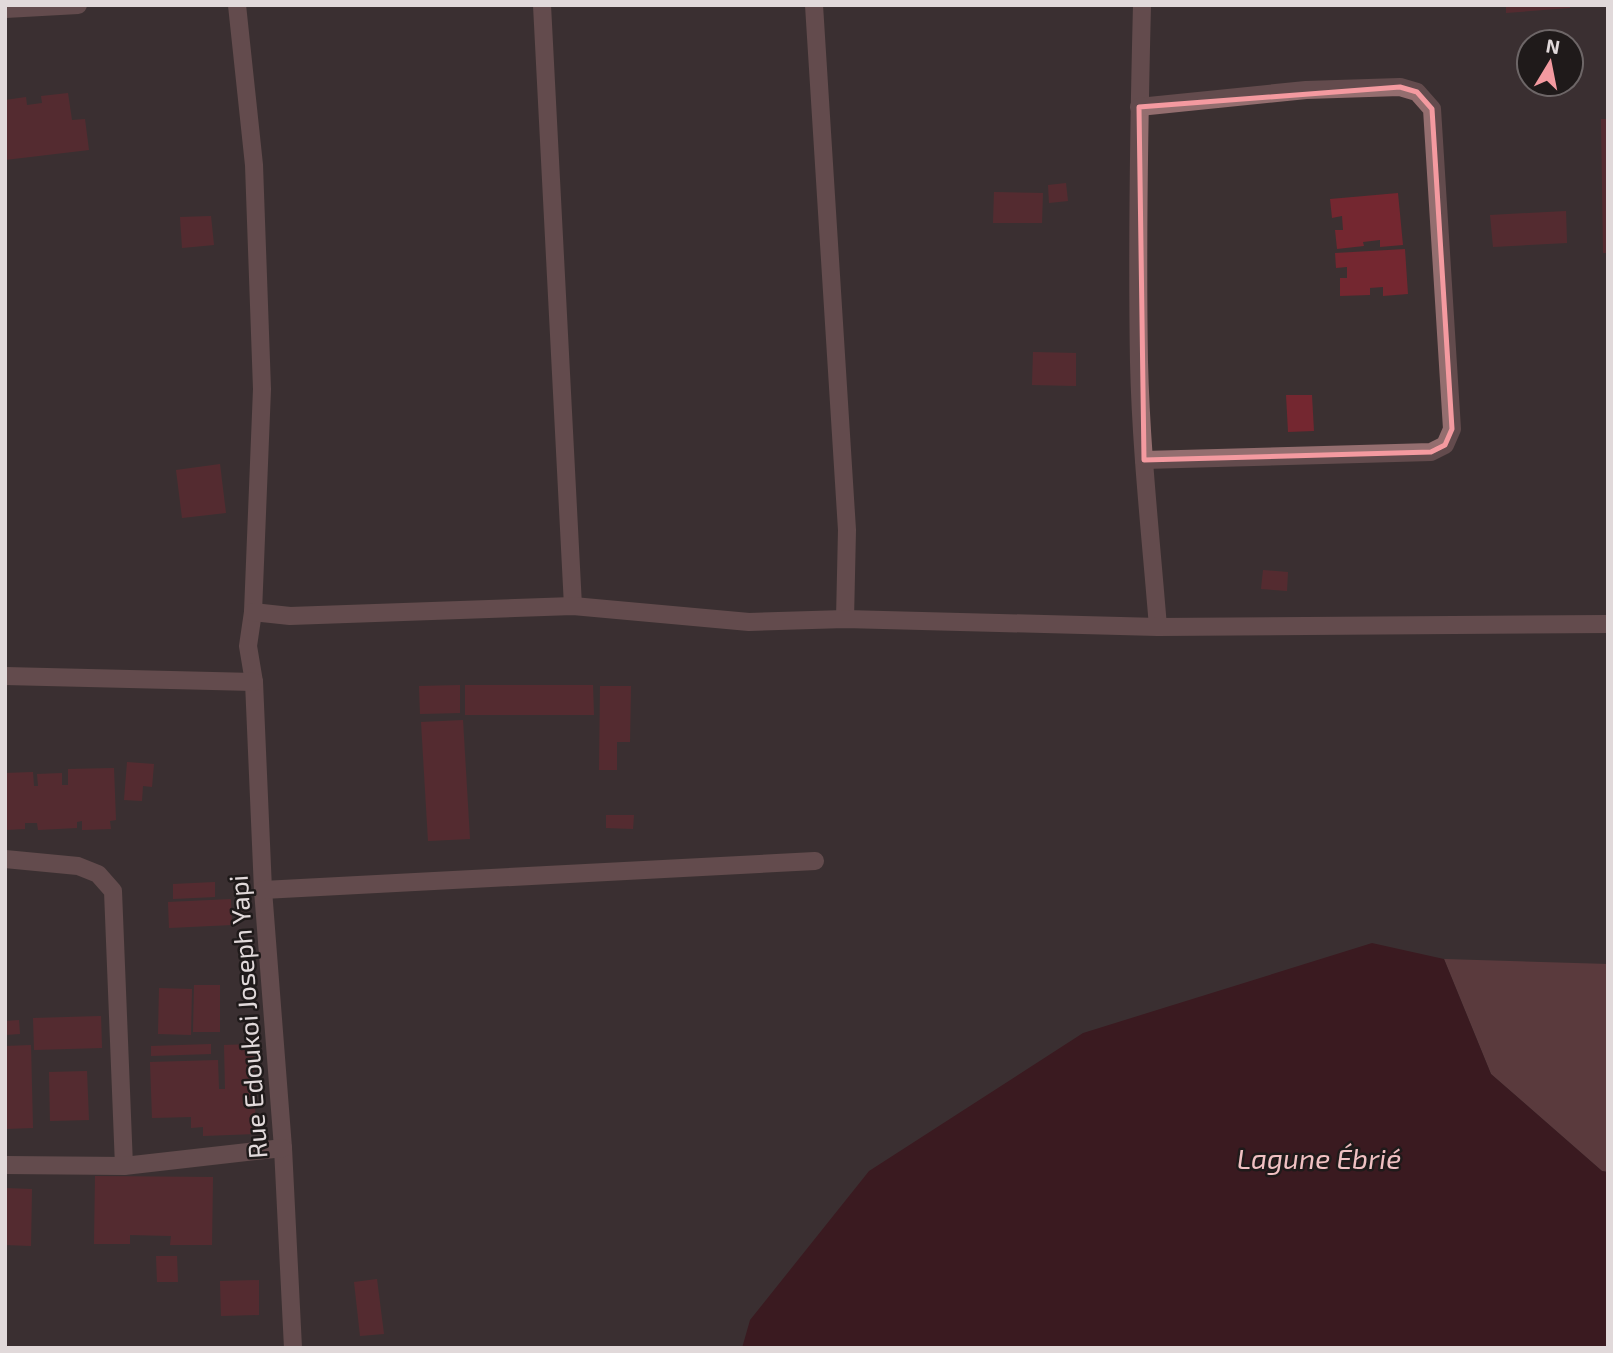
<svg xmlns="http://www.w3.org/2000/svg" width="1613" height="1353" viewBox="0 0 1613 1353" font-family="'Exo 2',sans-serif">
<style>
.green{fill:#82484c}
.water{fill:#3a010d}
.building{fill:#742730}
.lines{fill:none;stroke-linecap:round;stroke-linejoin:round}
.minor{stroke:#946e6f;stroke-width:18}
.marked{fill:none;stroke:#f49aa0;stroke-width:5;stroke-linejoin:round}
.labels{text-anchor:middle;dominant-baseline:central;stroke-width:5;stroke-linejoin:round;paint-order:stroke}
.street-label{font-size:26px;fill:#e1d9da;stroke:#1f1a1a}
.water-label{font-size:28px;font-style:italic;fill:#f0c0c2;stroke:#1f1a1a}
</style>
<rect width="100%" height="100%" fill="#3b3031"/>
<path class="green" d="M1444,959L1608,964V1172L1602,1171L1491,1074Z"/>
<path class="water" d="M1372,943L1444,959L1491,1074L1602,1171L1608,1172V1348H742L750,1320L869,1171L1083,1033Z"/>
<g class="building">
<path d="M1506,5H1570V8L1506,13Z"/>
<path d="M68,93L72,120L85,119L89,150L5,160V100L26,97L27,105L42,103L41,96Z"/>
<path d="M1601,119H1608V253H1603Z"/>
<path d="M1066,183L1068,201L1049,203L1048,185Z"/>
<path d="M994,192L1043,193L1042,223H993Z"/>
<path d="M1398,193L1403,245L1380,247V240L1363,242L1364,246L1337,249L1335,230H1343L1342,216L1332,218L1330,199Z"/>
<path d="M1566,211L1567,243L1493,247L1490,215Z"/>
<path d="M211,216L214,245L182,248L180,217Z"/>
<path d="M1405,249L1408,294L1383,296V287L1370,288V295L1340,296V278H1347V267L1336,268L1335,253Z"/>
<path d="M1033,352L1076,353V386L1032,385Z"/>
<path d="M1286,395H1312L1314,431L1288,432Z"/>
<path d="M220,464L226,513L182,518L176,470Z"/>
<path d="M1263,570L1288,572L1287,591L1261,589Z"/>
<path d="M460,685V713L420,714L419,686Z"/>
<path d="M465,685H593L594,715H465Z"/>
<path d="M600,686H631L630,742H617V770H599Z"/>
<path d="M463,720L470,839L428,841L421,722Z"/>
<path d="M127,762L154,764L152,787L143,786L142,801L124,800Z"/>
<path d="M114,768L116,820L110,821L111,829L82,830V821L77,822V828L38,830L37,823H25V829L5,830V773L33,772L34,786H38L37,774L62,773V785H68V769Z"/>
<path d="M606,815H634L633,829L606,828Z"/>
<path d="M215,882V897L173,899V884Z"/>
<path d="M231,899L232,925L169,928L168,902Z"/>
<path d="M194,985H220V1032H193Z"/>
<path d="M159,988L192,989L191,1035L158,1034Z"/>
<path d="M101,1016L102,1048L34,1050L33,1018Z"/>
<path d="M19,1020L20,1034L5,1035V1021Z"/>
<path d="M211,1044V1054L151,1056V1046Z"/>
<path d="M253,1044L256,1134L203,1136V1127L191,1128V1117L152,1118L150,1062L218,1060L219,1089H225L224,1045Z"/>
<path d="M31,1045L33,1128L5,1129V1046Z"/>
<path d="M87,1071L89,1120L50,1121L49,1072Z"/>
<path d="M95,1176L213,1177L212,1245H170L171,1236L130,1235V1244H94Z"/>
<path d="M5,1188L32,1189L31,1246L5,1245Z"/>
<path d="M156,1256H177L178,1282H157Z"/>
<path d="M377,1279L384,1334L360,1336L354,1282Z"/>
<path d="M259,1280V1315L221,1316L220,1281Z"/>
</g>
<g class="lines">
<g class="minor">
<path d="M237,5L254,165L262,389L253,612L248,646L254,682L263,890L283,1148L293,1348"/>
<path d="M542,5L573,606"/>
<path d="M814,5L847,530L845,619"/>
<path d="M1142,5C1139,124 1137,243 1139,362C1141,450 1151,539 1158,627"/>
<path d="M5,9L78,5"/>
<path d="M1139,107L1306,90L1400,87L1417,92L1432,109L1452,429L1445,445L1431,452L1144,460"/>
<path d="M253,612L290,616L573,606L749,622L845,619L1158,627L1608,624"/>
<path d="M5,676L254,682"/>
<path d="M5,859L78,866L98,874L113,891L124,1166"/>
<path d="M263,890L815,861"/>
<path d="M5,1165L124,1166L283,1148"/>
</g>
</g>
<path d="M0 0H1613V1353H0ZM1400,87L1417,92L1432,109L1452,429L1445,445L1431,452L1144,460L1139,107Z" fill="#3b3031" fill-opacity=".55" fill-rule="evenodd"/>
<path class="marked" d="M1400,87L1417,92L1432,109L1452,429L1445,445L1431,452L1144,460L1139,107Z"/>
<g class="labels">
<g class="street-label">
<text transform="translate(247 1017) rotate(-94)">Rue Edoukoi Joseph Yapi</text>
</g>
<g class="water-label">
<text x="1319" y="1158">Lagune Ébrié</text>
</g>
</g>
<rect width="1613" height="1353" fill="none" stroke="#e1d9da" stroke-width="14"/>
<g transform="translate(1550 63) rotate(10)"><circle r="33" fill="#1f1a1a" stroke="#6d6667" stroke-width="2"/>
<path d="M0-5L12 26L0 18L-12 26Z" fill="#f49aa0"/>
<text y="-10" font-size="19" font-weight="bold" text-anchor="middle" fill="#e1d9da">N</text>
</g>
</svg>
